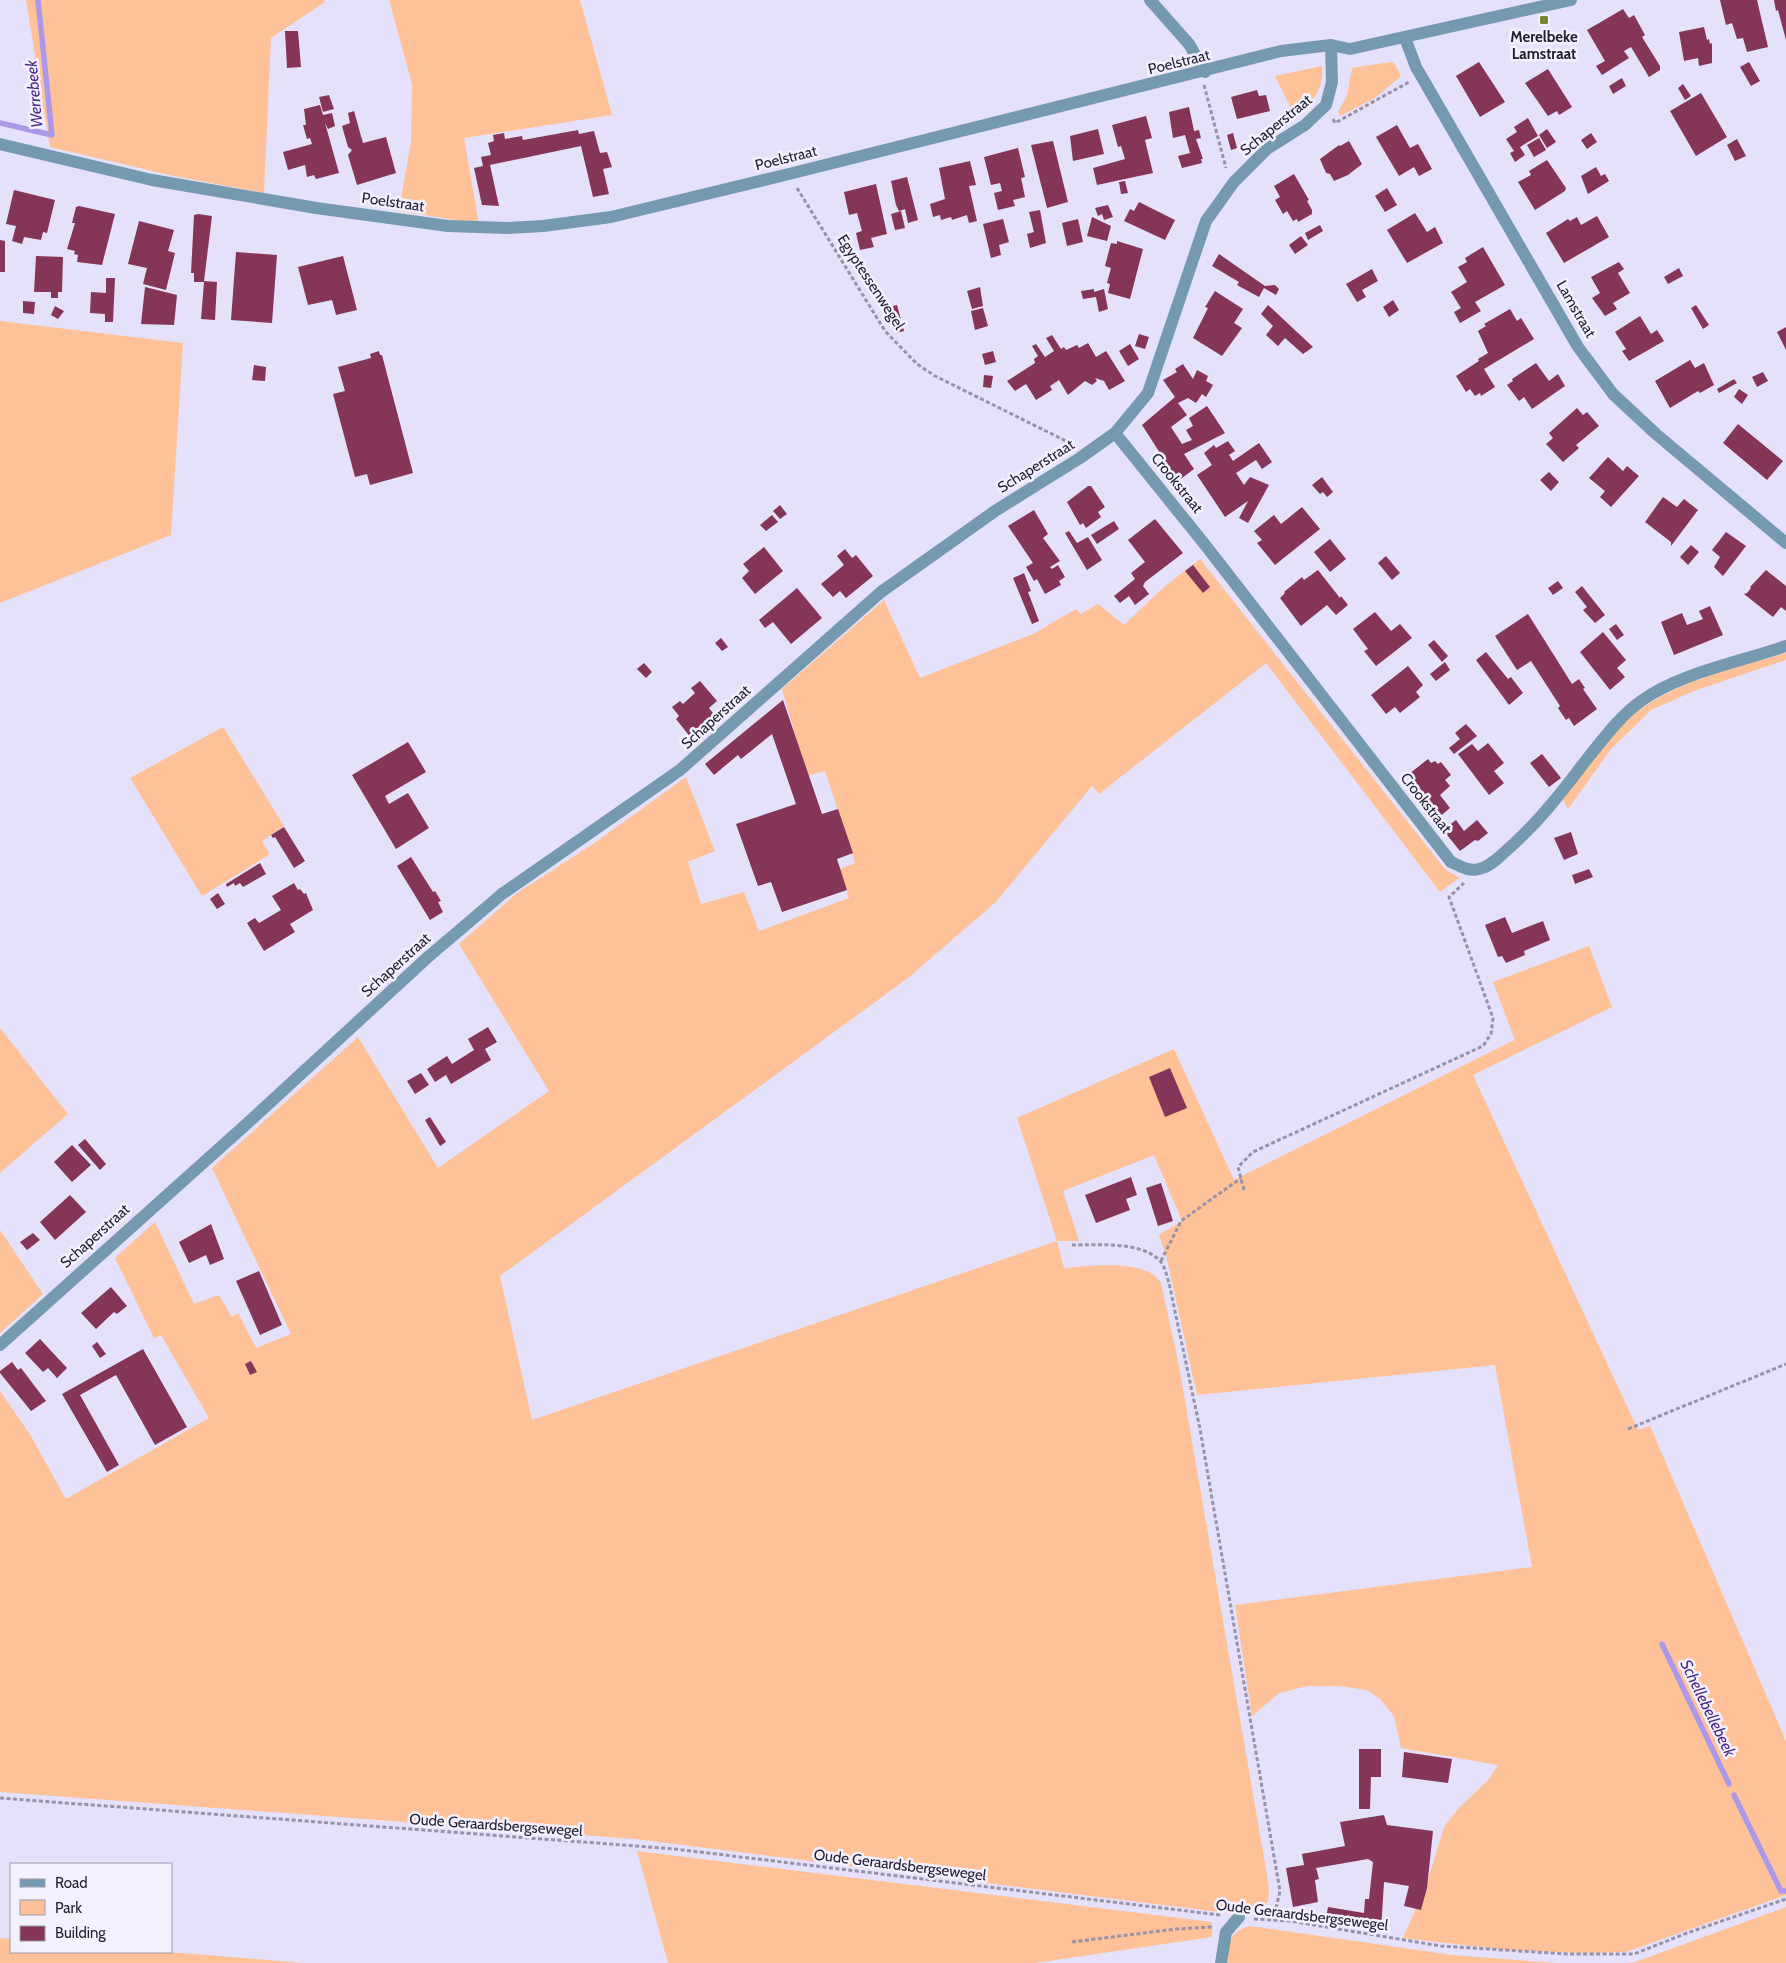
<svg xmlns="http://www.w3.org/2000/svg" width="1786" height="1963" viewBox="0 0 1786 1963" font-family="Cabin,sans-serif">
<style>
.green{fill:#fec198}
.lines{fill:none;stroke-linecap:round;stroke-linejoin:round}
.stream{stroke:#ac98e8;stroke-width:5.5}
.building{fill:#843558}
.path{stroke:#9791a9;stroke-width:3;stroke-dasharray:4 2.5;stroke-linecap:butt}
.minor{stroke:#759ab0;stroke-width:12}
.poi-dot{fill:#7a832e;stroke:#f3f1fd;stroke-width:2}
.labels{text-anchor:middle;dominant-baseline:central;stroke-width:5;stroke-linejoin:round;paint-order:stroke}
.poi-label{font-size:15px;font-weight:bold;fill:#231d33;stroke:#f3f1fd}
.street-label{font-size:15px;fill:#231d33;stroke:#f3f1fd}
.water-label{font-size:16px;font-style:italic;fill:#4a2985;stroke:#f3f1fd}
</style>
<rect width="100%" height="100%" fill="#e6e1fa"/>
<g class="green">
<path d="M26,0H324L325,2L271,38L264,193L174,176L50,147Z"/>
<path d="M389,0H580L612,115L464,138L479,224L395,210L400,204L411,142L412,84Z"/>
<path d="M1391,62L1394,63L1401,76L1375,98L1340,116L1338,112L1347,96L1352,68Z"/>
<path d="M1322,66C1325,87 1312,105 1294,115L1275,76Z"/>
<path d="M0,321L183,343L171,535L0,603Z"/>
<path d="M1200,559L1445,869L1459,878L1440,892L1266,663L1099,794L1092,786L996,902L908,978L500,1276L532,1420L1057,1241L1017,1118L1174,1049L1234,1180L1515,1040L1493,982L1589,946L1612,1007L1473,1075L1638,1430L1650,1426L1786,1741V1895L1626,1952L1582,1953L1507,1950L1403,1938L1427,1883L1444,1827L1457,1810L1489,1779L1498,1765L1401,1748L1394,1716L1380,1699L1367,1690L1340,1686H1308L1279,1693L1252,1716L1235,1605L1532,1567L1495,1365L1197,1395L1166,1255L1159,1235L1182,1221L1154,1155L1063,1191L1079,1241H1057L1064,1268C1090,1266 1146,1258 1161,1283L1179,1366L1266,1869C1268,1884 1274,1903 1259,1912L1235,1914L635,1839L0,1792V1391L31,1436L66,1499L209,1418L161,1335L154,1338L115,1258L155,1222L194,1304L219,1295L232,1317L238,1313L256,1348L291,1334L212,1168L358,1037L438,1168L549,1091L459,944L517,893L593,844L686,777L715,851L688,862L701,904L744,892L759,931L849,898L840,869L855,863L825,771L807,776L782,689L884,600L920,678L1033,634L1076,609L1081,614L1098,604L1124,625L1164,587Z"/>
<path d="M1786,653V660L1694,691L1651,710L1611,749L1568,809L1563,800C1580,777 1598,747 1619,727C1664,683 1727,671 1786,653Z"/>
<path d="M223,727L284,826L262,841L270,854L202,896L130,778Z"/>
<path d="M0,1028L68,1114L0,1173Z"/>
<path d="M0,1230L43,1294L0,1333Z"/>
<path d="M637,1851L1212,1922V1937L1035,1963H668Z"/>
<path d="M1786,1907V1963H1226C1229,1944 1229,1931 1250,1926L1452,1955L1555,1963H1624L1635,1962Z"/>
<path d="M0,1938L11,1939V1952H168L304,1963H0Z"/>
</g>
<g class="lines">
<g class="stream">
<path d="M0,123L52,135L38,0"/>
<path d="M1662,1644L1729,1784"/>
<path d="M1734,1795L1781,1891H1786"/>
</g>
</g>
<g class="building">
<path d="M1720,0H1757L1768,47L1747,52L1743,38L1737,39L1732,23L1726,25Z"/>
<path d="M1774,0H1786V40L1778,10L1776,11Z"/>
<path d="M1623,9L1629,18L1634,15L1645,35L1642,37L1660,66V70L1649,77L1631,47L1624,51L1629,58L1602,75L1596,66L1605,61L1587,30Z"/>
<path d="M1704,27L1707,40L1709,39L1710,44L1712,43V63L1699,66L1698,58L1684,61L1679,32Z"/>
<path d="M285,31H298L301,67L287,68Z"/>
<path d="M1479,62L1505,102L1480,117L1456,76Z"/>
<path d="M1749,62L1760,81L1751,86L1740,67Z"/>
<path d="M1548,69L1572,107L1559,115L1557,111L1548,116L1525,83Z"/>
<path d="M1622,78L1626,86L1613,94L1609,86Z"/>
<path d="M1683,84L1691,96L1685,100L1678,88Z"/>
<path d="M1257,90L1259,96L1266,95L1270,111L1237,119L1231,97Z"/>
<path d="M1701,93L1727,137L1696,156L1670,111Z"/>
<path d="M329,95L334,109L323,112L319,97Z"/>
<path d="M320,105L323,115L332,113L335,126L328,129L325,123L339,173L316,179L314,175L307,177L305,165L288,170L283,152L312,144L310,138L307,139L303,125H306L304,109Z"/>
<path d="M1189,107L1194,131L1199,130L1201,138L1196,139L1203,159H1201L1202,163L1182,168L1178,156L1190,153L1185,135L1173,138L1169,112Z"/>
<path d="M354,111L363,143L386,137L396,173L357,185L348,155L352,150L348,147L342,126L350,123L348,113Z"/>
<path d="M1146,116L1152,138L1145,140L1153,173L1097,185L1093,168L1125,159L1121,146L1118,147L1112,125Z"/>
<path d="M1528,118L1538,136L1520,147L1525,155L1515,162L1510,153L1514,151L1506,139L1517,132L1514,127Z"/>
<path d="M1397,125L1410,148L1418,144L1432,169L1419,176L1414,167L1399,176L1376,137Z"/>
<path d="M1098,129L1104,154L1073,161L1070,136Z"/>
<path d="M1547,129L1556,142L1547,148L1539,135Z"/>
<path d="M578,130L579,134L594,131L600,153L607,152L612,167L603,169L609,194L593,197L581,146L490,165L499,206L482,205L474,168L483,166L481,157L491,155L488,143L494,141L493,135L504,133L505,139L522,136L523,140Z"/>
<path d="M1233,133L1237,148L1231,150L1227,135Z"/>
<path d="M1591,133L1597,142L1587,149L1581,140Z"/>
<path d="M1539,138L1546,150L1534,157L1527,145Z"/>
<path d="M1737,139L1746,156L1735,161L1727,145Z"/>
<path d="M1053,141L1068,202L1047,208L1031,145Z"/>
<path d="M1349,141L1362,164L1348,175L1334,181L1330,174L1326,173L1320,159L1339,145L1340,146Z"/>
<path d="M1018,148L1025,177L1021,178L1025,197L1013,200L1015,206L998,210L994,193L1002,191L1000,183L991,185L984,157Z"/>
<path d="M1547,160L1566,188L1565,191L1535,210L1518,182L1531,175L1529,171Z"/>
<path d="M970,161L976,185L969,186L977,221L969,223L967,215L952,220L951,217L941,220L940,215L933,217L930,204L945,199L939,168Z"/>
<path d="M1596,167L1601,176L1605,174L1609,181L1588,194L1581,176Z"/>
<path d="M1294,174L1309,200L1307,201L1312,210V214L1298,222L1297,219L1293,221L1287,211L1283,214L1275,200L1280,197L1274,186Z"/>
<path d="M907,177L918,220L908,223L905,209L899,211L896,205L891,181Z"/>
<path d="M1125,181L1128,193L1121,194L1119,182Z"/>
<path d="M876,184L887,234L871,238L874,247L860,250L856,233L862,231L857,213L849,215L844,192Z"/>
<path d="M1387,188L1397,205L1385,212L1375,196Z"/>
<path d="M14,190L55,200L47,233L43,232L41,240L24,237L22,244L12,241L16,226L6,224Z"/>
<path d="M1139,202L1175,220L1165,240L1124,221L1130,209L1134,211Z"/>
<path d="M1108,205L1113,217L1104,220L1102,214L1098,216L1095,208Z"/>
<path d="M79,206L115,214L102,265L77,262L78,255L74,254L75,251L67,249L75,223H72L76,207Z"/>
<path d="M1040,210L1046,243L1030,248L1027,234L1034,232L1029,212Z"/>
<path d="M901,211L905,228L895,230L891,214Z"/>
<path d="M1415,213L1427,232L1435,227L1443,243L1407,263L1387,230Z"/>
<path d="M198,214L212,216L204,281L217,282L215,320L201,319L204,282H194V273H191L194,215Z"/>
<path d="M1597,216L1609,237L1564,263L1546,233L1568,219L1570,221L1577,217L1581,225Z"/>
<path d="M1092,217L1111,226L1107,241L1087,236Z"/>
<path d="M1003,219L1009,242L999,245L1001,255L991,258L983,224Z"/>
<path d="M1078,219L1083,242L1067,246L1062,223Z"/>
<path d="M139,221L174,230L168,251L175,253L166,290L143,284L147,268L128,264Z"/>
<path d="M1320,225L1323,231L1308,240L1305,233Z"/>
<path d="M1301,236L1308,245L1295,254L1289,245Z"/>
<path d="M0,240L5,241V272H0Z"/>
<path d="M1117,241L1143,249L1130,299L1108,293L1110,284L1107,283L1111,268L1105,266L1111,243L1117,244Z"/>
<path d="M1483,247L1505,285L1475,302L1481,311L1460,323L1454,312L1461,308L1451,292L1467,282L1458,267L1467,262L1465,258Z"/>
<path d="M236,252L277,255L272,323L231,320Z"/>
<path d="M1219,254L1265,286L1275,285L1279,289L1276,295L1264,288L1259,297L1237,285L1239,282L1212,266Z"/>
<path d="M36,256L63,257L62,292H58V298H51V292H34Z"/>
<path d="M343,256L357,310L336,315L332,300L308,305L298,267Z"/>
<path d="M1619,262L1624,269L1618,273L1630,293L1613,303L1617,309L1605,316L1592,298L1600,293L1591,277Z"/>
<path d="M1679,268L1683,276L1668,284L1664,277Z"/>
<path d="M1372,269L1378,281L1362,290L1366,297L1357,302L1346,284Z"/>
<path d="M106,278H115L113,322H105V314L90,313L91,292L106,293Z"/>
<path d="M145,287L177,295L174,325L141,324Z"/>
<path d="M980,287L983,306L972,309L967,291Z"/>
<path d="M1094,289V292L1104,289L1108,309L1099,312L1096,297L1083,299L1081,291Z"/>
<path d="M1215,291L1243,309L1234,323L1242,328L1222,356L1193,338L1208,308L1205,307Z"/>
<path d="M1393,300L1399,310L1389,317L1383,307Z"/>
<path d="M23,301L35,302L34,314L23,313Z"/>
<path d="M897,305L904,331L896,333L889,307Z"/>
<path d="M1268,305L1313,347L1303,354L1285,338L1278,346L1266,335L1273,326L1261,314Z"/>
<path d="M1696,305L1709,325L1703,329L1691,308Z"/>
<path d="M55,306L64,311L58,319L51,315Z"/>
<path d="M983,308L988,326L975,330L971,311Z"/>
<path d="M1510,309L1517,321L1521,318L1534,339L1484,369L1495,387L1481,396L1480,393L1475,396L1470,389L1466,392L1456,376L1479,361L1478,359L1488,353L1478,331L1486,326L1484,324Z"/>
<path d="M1640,316L1651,334L1657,330L1664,341L1629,361L1622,351L1626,349L1615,332Z"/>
<path d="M1786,327V350L1777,332Z"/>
<path d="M1139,334L1149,337L1145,349L1135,346Z"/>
<path d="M1052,335L1061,349L1064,347L1066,350L1077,345L1079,348L1088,343L1096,357L1106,351L1125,381L1109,390L1104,381L1095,378L1097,381L1092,385L1085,381L1068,395L1059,380L1050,386L1052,390L1036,400L1026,384L1015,391L1007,381L1035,363L1034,359L1038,356L1032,346L1036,344L1045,357L1054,351L1046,338Z"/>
<path d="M1130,344L1139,359L1128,366L1119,351Z"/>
<path d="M379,351L380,355H382L413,473L370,485L367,474L355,477L333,394L345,391L338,367L371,358L370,354Z"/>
<path d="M993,351L996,362L985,365L982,354Z"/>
<path d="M1690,360L1695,368L1704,363L1714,385L1700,393L1698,391L1670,408L1655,381Z"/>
<path d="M1536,363L1549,381L1558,374L1565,386L1532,409L1524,397L1519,401L1507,385L1513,381L1512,379Z"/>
<path d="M1183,364L1193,379L1197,370L1208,376L1206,381L1213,385L1206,397L1202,394L1196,403L1188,398L1178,403L1187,415L1171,427L1182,444L1192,440L1186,430L1193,426L1189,418L1207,406L1225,433L1184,454L1194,469L1178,481L1142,425L1175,397L1163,380L1177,372L1175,369Z"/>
<path d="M254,365L266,367L265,381L252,380Z"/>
<path d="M1763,372L1768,381L1757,387L1752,377Z"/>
<path d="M984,375L993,376L991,388L983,387Z"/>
<path d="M1734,379L1737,383L1719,393L1717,389Z"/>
<path d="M1739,389L1748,395L1742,404L1734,397Z"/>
<path d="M1577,408L1583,415L1587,412L1599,426L1576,445L1579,448L1563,462L1546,444L1553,438L1549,433Z"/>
<path d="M1738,424L1783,461L1767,480L1723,443Z"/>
<path d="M1228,441L1235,451L1229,455L1233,461L1259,443L1272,462L1262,469L1256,460L1236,473L1244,485L1250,477L1269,485L1248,523L1239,518L1248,501L1225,517L1197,475L1212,465L1204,453L1214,445L1216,448Z"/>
<path d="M1608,457L1623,471L1627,466L1639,476L1611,507L1600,497L1605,491L1589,478Z"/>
<path d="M1549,472L1559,482L1551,491L1540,480Z"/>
<path d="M1322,477L1333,492L1327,497L1323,492L1320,494L1312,485Z"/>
<path d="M1088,486H1091L1105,507L1098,512L1101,517L1086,528L1083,523L1080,525L1067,502Z"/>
<path d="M1663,497L1677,507L1684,499L1698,510L1671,546V542L1645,522Z"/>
<path d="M780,505L787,514L780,519L773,511Z"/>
<path d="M1302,507L1320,529L1275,565L1257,543L1262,540L1254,531L1274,515L1281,524Z"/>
<path d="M1034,510L1048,534L1043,538L1060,561L1050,567L1052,569L1058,565L1065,577L1059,581L1061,585L1045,594L1037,579L1034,581L1026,567L1033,563L1008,526Z"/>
<path d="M772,515L778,522L766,531L760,525Z"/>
<path d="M1155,519L1183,553L1145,582L1143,586L1149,594L1135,605L1129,596L1120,603L1114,596L1135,579L1131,573L1145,562L1128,540Z"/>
<path d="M1114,521L1119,529L1097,544L1091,535Z"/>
<path d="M1069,531L1077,543L1088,537L1102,560L1087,570L1065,533Z"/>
<path d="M1726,532L1746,546L1723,576L1714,567L1720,557L1712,550Z"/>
<path d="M1330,539L1346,559L1330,572L1314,552Z"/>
<path d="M1691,545L1699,552L1688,565L1680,557Z"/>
<path d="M764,547L783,571L755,594L742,578L749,571L743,564Z"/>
<path d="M845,549L852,558L856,555L873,576L846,598L840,591L833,597L821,584L844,565L837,556Z"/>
<path d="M1386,556L1400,573L1392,580L1378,563Z"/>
<path d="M1193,565L1210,587L1203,593L1185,571Z"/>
<path d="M1318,570L1340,598L1341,596L1348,605L1336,615L1327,605L1301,626L1280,598L1285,593L1284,592L1302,577L1304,580Z"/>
<path d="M1766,570L1786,586V611L1781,607L1773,617L1744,594L1747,593L1751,588L1750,587Z"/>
<path d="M1024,573L1031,591L1028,592L1039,621L1032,624L1013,578Z"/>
<path d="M1558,581L1563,588L1553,595L1548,588Z"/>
<path d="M1582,586L1605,615L1595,623L1583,610L1587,607L1575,592Z"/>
<path d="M797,588L822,618L791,644L773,622L765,628L759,620Z"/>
<path d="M1710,606L1723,635L1674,655L1661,622L1682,613L1687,625L1703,619L1699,611Z"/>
<path d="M1375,612L1391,631L1400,624L1412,638L1376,666L1364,651L1368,649L1353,629Z"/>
<path d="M1528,614L1572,684L1579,679L1585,688L1583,689L1597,709L1574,726L1569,718L1566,720L1558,708L1560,706L1531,661L1517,670L1495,636Z"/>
<path d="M1616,624L1624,635L1617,640L1609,629Z"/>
<path d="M1603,632L1626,660L1617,668L1625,677L1610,690L1580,652Z"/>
<path d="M721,638L728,647L722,651L715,643Z"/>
<path d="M1434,640L1448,656L1442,662L1428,645Z"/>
<path d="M1486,652L1508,679L1511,677L1523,693L1509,705L1476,660Z"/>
<path d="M1445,662L1450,670L1436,681L1430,674Z"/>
<path d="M644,663L652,672L646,678L637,669Z"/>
<path d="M1408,666L1423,685L1416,692L1420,697L1400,713L1395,707L1386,714L1371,695Z"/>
<path d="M700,681L717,701L709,708L716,717L691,738L676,719L679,716L672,707L680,701L683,704L695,693L691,688Z"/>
<path d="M783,700L822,814L838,809L853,853L837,859L847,890L782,912L771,882L758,886L736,824L796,804L772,734L741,759L738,755L714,775L705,764Z"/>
<path d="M1466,724L1477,736L1454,754L1449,748L1460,739L1455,733Z"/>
<path d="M408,742L426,772L385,796L389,804L408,793L429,828L396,849L352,775Z"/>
<path d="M1488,743L1504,763L1494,771L1504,783L1489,795L1458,754L1472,744L1478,751Z"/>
<path d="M1542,754L1561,778L1549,787L1530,763Z"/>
<path d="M1428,759L1431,763L1435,761L1438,764L1441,762L1451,775L1445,780L1450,786L1440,795L1450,808L1437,819L1426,806L1430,802L1409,774Z"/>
<path d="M1456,820L1464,831L1477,820L1488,833L1478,841L1475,840L1460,851L1443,830Z"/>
<path d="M284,827L305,861L294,868L275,837L273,838L271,835Z"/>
<path d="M1571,832L1578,854L1564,860L1554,838Z"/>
<path d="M411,857L433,892L435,891L441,901L438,902L443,912L430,920L397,866Z"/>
<path d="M260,863L266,874L243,887L240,883L235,886L234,883L227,887L226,884Z"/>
<path d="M1589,869L1593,877L1575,884L1572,875Z"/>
<path d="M294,883L298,890L300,889L304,894L306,893L313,910L290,924L295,932L264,951L247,923L255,918L259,923L281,910L272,896Z"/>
<path d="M218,893L225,904L217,909L210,899Z"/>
<path d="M1505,917L1512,933L1543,921L1550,940L1524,951L1525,955L1506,963L1502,956L1498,957L1485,925Z"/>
<path d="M488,1027L497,1042L485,1049L491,1060L451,1084L446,1075L435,1082L427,1069L447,1056L452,1064L474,1050L468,1039Z"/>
<path d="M1170,1068L1187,1108L1165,1117L1149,1077Z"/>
<path d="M421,1073L429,1085L415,1094L407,1081Z"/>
<path d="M430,1117L446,1142L440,1146L425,1120Z"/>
<path d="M85,1139L106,1164L100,1170L78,1145Z"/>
<path d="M72,1145L91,1165L72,1182L54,1162Z"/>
<path d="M1131,1177L1137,1195L1126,1199L1130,1210L1096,1223L1085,1195Z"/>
<path d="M1161,1183L1173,1221L1158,1226L1146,1188Z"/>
<path d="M70,1195L86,1212L55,1240L40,1222Z"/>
<path d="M211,1224L224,1259L210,1265L206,1255L189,1263L179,1242Z"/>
<path d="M33,1233L40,1240L27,1250L20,1242Z"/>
<path d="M259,1271L282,1325L260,1335L236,1281Z"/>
<path d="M111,1287L127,1306L117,1314L114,1312L96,1329L81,1313Z"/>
<path d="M40,1339L67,1368L57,1378L48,1368L43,1372L25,1353Z"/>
<path d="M97,1342L106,1354L100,1358L92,1346Z"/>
<path d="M143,1349L187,1427L155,1445L116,1375L80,1395L119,1465L107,1472L62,1394Z"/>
<path d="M251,1361L257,1372L250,1375L245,1364Z"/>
<path d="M12,1362L18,1370L21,1368L46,1401L31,1411L0,1373V1371Z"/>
<path d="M1359,1749H1381V1777H1371L1370,1809H1359Z"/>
<path d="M1404,1752L1452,1759L1448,1783L1402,1777Z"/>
<path d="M1384,1815L1387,1825L1433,1831L1427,1888L1421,1910L1404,1906L1409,1886L1384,1882L1381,1930L1325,1923L1328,1907L1364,1913L1365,1899H1369L1373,1862L1368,1859L1316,1868L1319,1879L1315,1880L1318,1902L1293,1907L1286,1868L1304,1865L1302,1854L1345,1846L1340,1822Z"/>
</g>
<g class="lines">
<g class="path">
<path d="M1204,85L1226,168"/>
<path d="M1333,119L1335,123L1409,82"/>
<path d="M797,188L885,331L917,364L935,376L1068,442L1072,447"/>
<path d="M1244,1190L1238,1167L1253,1152L1483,1046L1491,1034L1493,1018L1449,897L1464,883"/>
<path d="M1072,1245C1097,1245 1142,1241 1160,1261C1165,1266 1167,1277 1169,1283L1200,1429L1280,1891L1276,1908L1266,1919"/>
<path d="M1161,1261L1181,1221L1241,1178"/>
<path d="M1628,1429L1786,1364"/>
<path d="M0,1798L675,1849L1220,1915"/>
<path d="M1254,1919L1290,1921L1441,1946L1567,1954H1634L1687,1933L1786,1899"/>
<path d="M1072,1942L1176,1929L1212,1927"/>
</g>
<g class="minor">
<path d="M1150,0L1189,44L1205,72"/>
<path d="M1405,38L1416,67L1578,347L1613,394L1656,434L1786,543"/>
<path d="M0,144L152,180L316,208L448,226L508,228L543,226L611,217L789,174L1281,51L1331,45L1350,49L1571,0"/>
<path d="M1115,433L1206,546L1451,862C1460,866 1469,872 1479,869C1490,867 1499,857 1507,850C1538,823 1562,792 1587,759C1604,738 1619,717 1641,701C1680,673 1740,662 1786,646"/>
<path d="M0,1345L251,1120L428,957L502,894L680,770L881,592L995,511L1080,458L1115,433L1148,393L1206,221L1234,182L1267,149L1305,125L1326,105L1332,82L1331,45"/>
<path d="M1221,1963L1226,1932L1239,1917"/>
</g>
</g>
<rect class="poi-dot" x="1539" y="15" width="10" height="10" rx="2.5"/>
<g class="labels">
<g class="poi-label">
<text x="1544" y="37">Merelbeke<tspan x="1544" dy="17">Lamstraat</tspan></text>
</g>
<g class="street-label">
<text transform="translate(1179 62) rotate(-14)">Poelstraat</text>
<text transform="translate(1276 125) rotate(-39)">Schaperstraat</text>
<text transform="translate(786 158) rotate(-14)">Poelstraat</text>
<text transform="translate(393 202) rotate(8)">Poelstraat</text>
<text transform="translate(871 282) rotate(57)">Egyptessenwegel</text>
<text transform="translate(1576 309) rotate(60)">Lamstraat</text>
<text transform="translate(1036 466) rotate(-32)">Schaperstraat</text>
<text transform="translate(1177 483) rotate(51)">Crookstraat</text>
<text transform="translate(716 717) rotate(-42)">Schaperstraat</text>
<text transform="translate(1426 803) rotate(52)">Crookstraat</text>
<text transform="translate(396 965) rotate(-42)">Schaperstraat</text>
<text transform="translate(95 1236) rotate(-42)">Schaperstraat</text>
<text transform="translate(496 1825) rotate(4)">Oude Geraardsbergsewegel</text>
<text transform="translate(900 1865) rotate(7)">Oude Geraardsbergsewegel</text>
<text transform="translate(1302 1915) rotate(7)">Oude Geraardsbergsewegel</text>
</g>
<g class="water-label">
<text transform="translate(34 94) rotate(-95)">Werrebeek</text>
<text transform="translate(1708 1708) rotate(64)">Schellebellebeek</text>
</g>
</g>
<rect x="10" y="1863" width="162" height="90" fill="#f3f1fd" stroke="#a09cac"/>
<rect x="20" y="1879" width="25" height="8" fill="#759ab0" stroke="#a09cac"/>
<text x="55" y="1888" font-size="15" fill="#231d33">Road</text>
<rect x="20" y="1900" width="25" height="15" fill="#fec198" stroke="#a09cac"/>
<text x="55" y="1913" font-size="15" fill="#231d33">Park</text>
<rect x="20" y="1926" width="25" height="15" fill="#843558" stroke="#a09cac"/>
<text x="55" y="1938" font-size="15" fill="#231d33">Building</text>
</svg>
